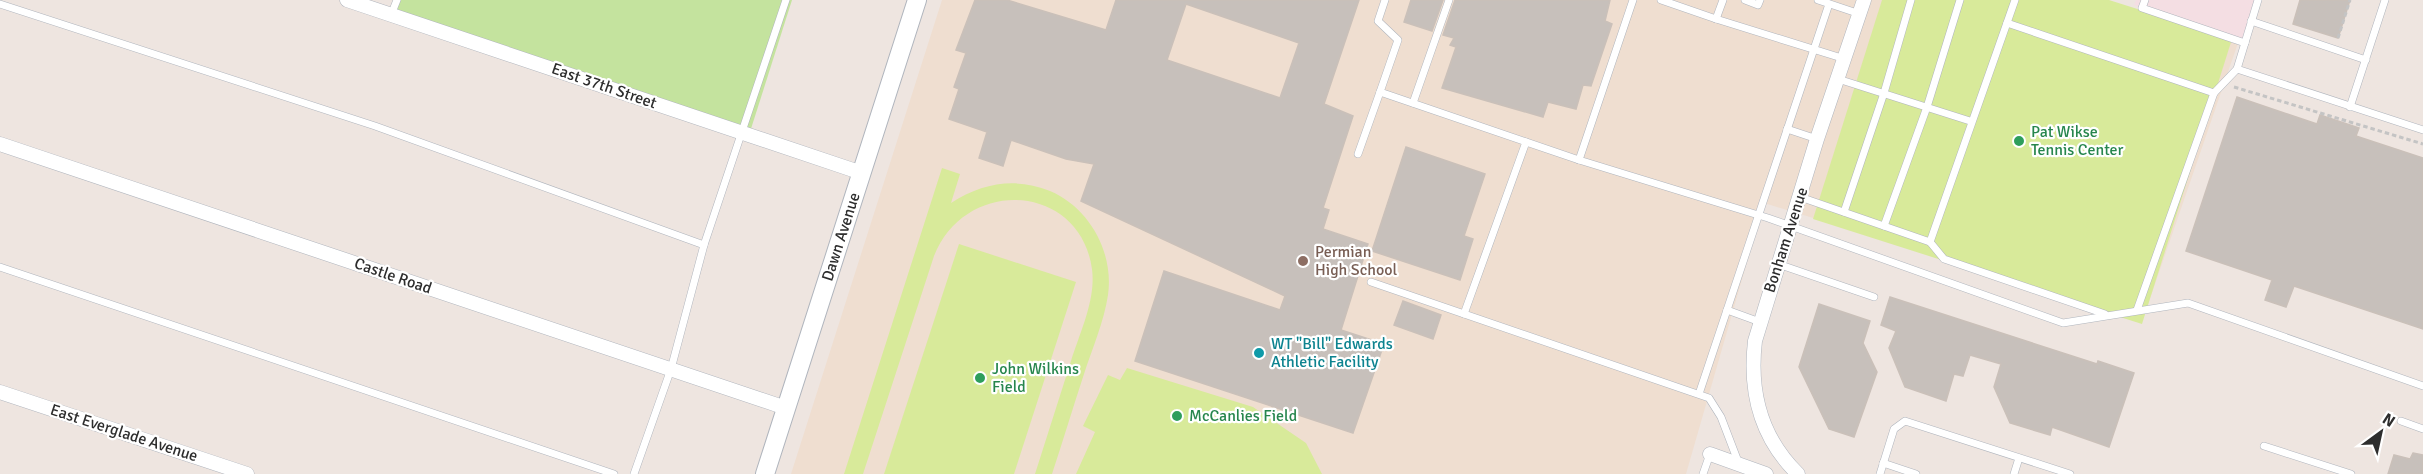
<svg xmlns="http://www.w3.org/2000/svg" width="2423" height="474" viewBox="0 0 2423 474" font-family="Signika,sans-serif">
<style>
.education{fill:#efded0}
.medical{fill:#f4dee3}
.green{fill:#c4e39e}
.pitch{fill:#d8ea9a}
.building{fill:#c7c0bb;stroke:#cac0b9;stroke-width:1.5;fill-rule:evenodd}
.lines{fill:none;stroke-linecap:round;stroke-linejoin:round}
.service-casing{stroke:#b0b5bd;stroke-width:8}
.minor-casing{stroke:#b0b5bd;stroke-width:15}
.tertiary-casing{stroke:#b0b5bd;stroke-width:20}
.path{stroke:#c4c4c4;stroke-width:3;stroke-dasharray:4.5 3;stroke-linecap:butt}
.service{stroke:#fff;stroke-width:7}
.minor{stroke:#fff;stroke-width:14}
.tertiary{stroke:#fff;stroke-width:18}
.leisure-dot{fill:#2e9e5b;stroke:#fff;stroke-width:2}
.education-dot{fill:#8d6e63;stroke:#fff;stroke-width:2}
.culture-dot{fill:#0f9aa8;stroke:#fff;stroke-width:2}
.labels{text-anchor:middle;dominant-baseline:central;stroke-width:4.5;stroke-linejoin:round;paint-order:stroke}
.street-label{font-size:16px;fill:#2d2d2d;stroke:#fff}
.leisure-label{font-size:16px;fill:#27864d;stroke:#fff;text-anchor:start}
.education-label{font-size:16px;fill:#785e54;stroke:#fff;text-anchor:start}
.culture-label{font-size:16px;fill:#0d838f;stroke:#fff;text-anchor:start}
</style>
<rect width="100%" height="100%" fill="#eee5e0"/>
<path class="education" d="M942,0H2107L2238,43L2143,319L1764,203L1686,474H791Z"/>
<path class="medical" d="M2136,0H2258L2244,43L2134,5Z"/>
<path class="green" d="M397,0H792L749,135L392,15Z"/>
<g class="pitch">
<path d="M1882,0H2109L2232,39L2142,324L1813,219Z"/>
<path d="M942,168L960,174L951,203C982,183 1016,177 1050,191C1090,208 1114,253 1108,295C1104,322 1092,349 1084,374C1073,407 1063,441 1052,474H1035C1047,436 1059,399 1071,361C1080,332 1096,300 1092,269C1080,183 966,176 934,256L863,474H844Z"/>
<path d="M959,244L1076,282L1014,474H884Z"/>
<path d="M1127,368L1253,407L1306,443L1322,474H1076L1095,432L1083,426L1108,375L1120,380Z"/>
</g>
<g class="building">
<path d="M975,0H1007L1106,30L1116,0H1359L1324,104L1353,116L1323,208L1329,210L1323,229L1368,244L1341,330L1384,344L1353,433L1135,361L1164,271L1280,310L1285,296L1081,201L1094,164L1066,159L1011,140L1003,166L979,158L987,132L949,119L959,89L954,87L966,53L956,50ZM1186,4L1299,43L1280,98L1167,60Z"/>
<path d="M1411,0H1443L1432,31L1404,22Z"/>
<path d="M1455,0H1610L1605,21L1612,24L1591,86L1583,85L1576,109L1548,102L1543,117L1442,88L1456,47L1450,45L1454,38L1443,35Z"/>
<path d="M2300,0H2350L2338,38L2293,24Z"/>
<path d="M2237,97L2317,124L2320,115L2359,128L2356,136L2423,158V329L2294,286L2286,307L2265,300L2272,280L2186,251Z"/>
<path d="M1406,147L1485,174L1464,236L1473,239L1460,280L1372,251Z"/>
<path d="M1890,297L2097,364L2098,361L2134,373L2109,447L2052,427L2050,435L2010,423L1994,387L2001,364L1970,355L1963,376L1954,374L1946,401L1905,387L1889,348L1896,331L1881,325Z"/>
<path d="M1403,301L1441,315L1433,339L1394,325Z"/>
<path d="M1819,304L1870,321L1863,343L1877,372L1854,437L1829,429L1799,367Z"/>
<path d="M2413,453L2423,455V474H2388L2394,455L2410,459Z"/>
</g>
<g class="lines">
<defs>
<g id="service">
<path d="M1385,0L1378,21L1398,40L1380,92L1579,160"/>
<path d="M1633,0L1579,160L1768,218L2063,323L2188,303L2423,386"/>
<path d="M1661,0L1716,19L1723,0"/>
<path d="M1745,0L1758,5L1760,0"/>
<path d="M1818,0L1860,14"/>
<path d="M2145,0L2142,8L2245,43"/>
<path d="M0,4L375,126L704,245"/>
<path d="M391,15L397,0"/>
<path d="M1716,19L1845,59"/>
<path d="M2251,21L2366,60"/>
<path d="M2007,23L2214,93L2137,310"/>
<path d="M2237,69L2423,130"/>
<path d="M1838,79L1970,121"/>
<path d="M2214,93L2237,69L2258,0"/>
<path d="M1413,103L1449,0"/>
<path d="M2350,107L2385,0"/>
<path d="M1787,129L1817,139"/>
<path d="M1358,154L1380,92"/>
<path d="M1800,197L1930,242L2015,0"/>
<path d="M1844,212L1884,93L1911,0"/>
<path d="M1884,226L1927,107L1960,0"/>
<path d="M1930,242L1944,259L2105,314"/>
<path d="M1778,264L1874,297"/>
<path d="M0,267L614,474"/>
<path d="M1371,282L1709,398L1721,417L1739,464"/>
<path d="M1727,310L1760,322"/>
<path d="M1464,314L1526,142"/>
<path d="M1699,394L1829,4"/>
<path d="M2401,421L2423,429"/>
<path d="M2264,446L2351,474"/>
<path d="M1883,463L1916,474"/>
<path d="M634,474L671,369L704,245L786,0"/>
<path d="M1703,474L1710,454"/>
<path d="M1880,474L1894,429L1905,421L2070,474"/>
<path d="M2014,474L2019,458"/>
</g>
<g id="minor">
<path d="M347,0L862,173"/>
<path d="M0,144L786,408"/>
<path d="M0,392L247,474"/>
<path d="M1710,454L1766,474"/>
<path d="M1798,474C1760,437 1749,392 1755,341L1817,139L1864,0"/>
</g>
<g id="tertiary">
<path id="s1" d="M765,474L917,0"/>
</g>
</defs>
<use href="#service" class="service-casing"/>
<use href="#minor" class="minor-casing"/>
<use href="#tertiary" class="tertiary-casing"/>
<g class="path">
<path d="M2338,38L2350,0"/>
<path d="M2234,87L2423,144"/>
</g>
<use href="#service" class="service"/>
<use href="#minor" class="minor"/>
<use href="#tertiary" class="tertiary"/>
</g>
<g class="leisure-dot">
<circle cx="2019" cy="141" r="6"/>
<circle cx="980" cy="378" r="6"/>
<circle cx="1177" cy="416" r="6"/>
</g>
<circle class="education-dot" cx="1303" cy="261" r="6"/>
<circle class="culture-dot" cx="1259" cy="353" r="6"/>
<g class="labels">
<g class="street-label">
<text transform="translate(604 86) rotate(19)">East 37th Street</text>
<text stroke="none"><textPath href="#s1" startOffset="249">Dawn Avenue</textPath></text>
<text transform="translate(1786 240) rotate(-72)">Bonham Avenue</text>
<text transform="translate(393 276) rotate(19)">Castle Road</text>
<text transform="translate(124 433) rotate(18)">East Everglade Avenue</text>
</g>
<g class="leisure-label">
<text x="2031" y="132">Pat Wikse<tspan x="2031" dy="18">Tennis Center</tspan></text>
<text x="992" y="369">John Wilkins<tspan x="992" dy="18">Field</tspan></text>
<text x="1189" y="416">McCanlies Field</text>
</g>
<g class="education-label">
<text x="1315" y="252">Permian<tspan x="1315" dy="18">High School</tspan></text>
</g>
<g class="culture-label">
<text x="1271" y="344">WT "Bill" Edwards<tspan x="1271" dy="18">Athletic Facility</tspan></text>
</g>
</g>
<g transform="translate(2381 432) rotate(33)" stroke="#ffffff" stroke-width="4.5" paint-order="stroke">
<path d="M0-4.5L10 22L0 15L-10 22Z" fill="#2d2d2d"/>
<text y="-9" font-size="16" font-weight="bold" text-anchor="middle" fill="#2d2d2d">N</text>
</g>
</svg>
